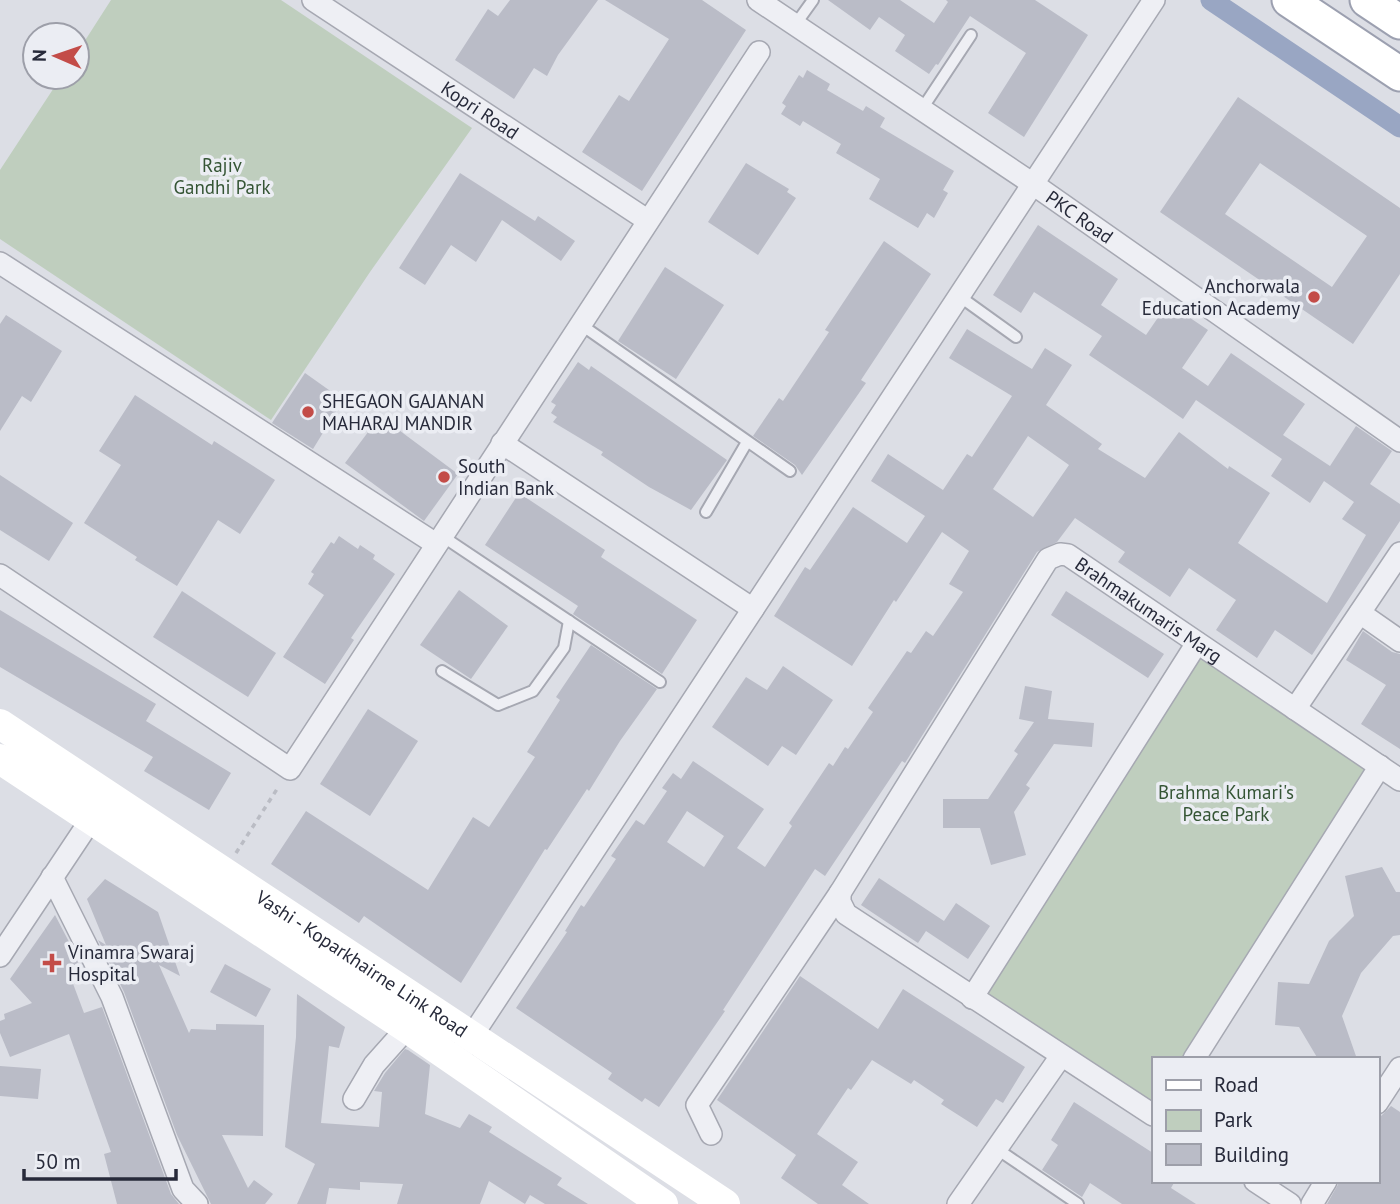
<svg xmlns="http://www.w3.org/2000/svg" width="1400" height="1204" viewBox="0 0 1400 1204" font-family="'PT Sans',sans-serif">
<style>
.green{fill:#bfcebe}
.lines{fill:none;stroke-linecap:round;stroke-linejoin:round}
.canal{stroke:#99a6c3;stroke-width:21}
.building{fill:#babcc7;fill-rule:evenodd}
.lane-casing{stroke:#a6a8b2;stroke-width:14}
.street-casing{stroke:#a6a8b2;stroke-width:24}
.primary-casing{stroke:#9ca0b0;stroke-width:37}
.path{stroke:#babcc4;stroke-width:3.5;stroke-dasharray:5 5;stroke-linecap:butt}
.lane{stroke:#eeeff4;stroke-width:10}
.street{stroke:#eeeff4;stroke-width:21}
.secondary{stroke:#fff;stroke-width:30}
.primary{stroke:#fff;stroke-width:33}
.poi-dot{fill:#c34c48;stroke:#ebedf3;stroke-width:2.5}
.labels{text-anchor:middle;dominant-baseline:central;stroke-width:7;stroke-linejoin:round;paint-order:stroke}
.street-label{font-size:19px;fill:#272a3a;stroke:#ebedf3}
.park-label{font-size:19px;fill:#355535;stroke:#ebedf3}
.poi-label{font-size:19px;fill:#272a3a;stroke:#ebedf3;text-anchor:start}
</style>
<rect width="100%" height="100%" fill="#dcdee5"/>
<g class="green">
<path d="M111,0H281L472,128L370,272L271,420L0,239V170L61,77H77V53Z"/>
<path d="M1197,643L1380,766L1194,1059H1153V1115L972,998Z"/>
</g>
<g class="lines">
<path class="canal" d="M1211,0L1400,127"/>
</g>
<g class="building">
<path d="M510,0H598L558,55L547,76L534,68L514,99L455,60L488,9L498,16Z"/>
<path d="M605,0H702L746,30L642,191L582,152L619,95L629,101L669,39Z"/>
<path d="M828,0H900L934,23L948,2L946,0H1035L1088,35L1024,137L988,113L1026,53L970,16L938,65L936,64L929,74L895,51L905,35L879,17L870,30Z"/>
<path d="M807,70L830,84L827,90L863,111L866,106L885,118L880,127L954,171L943,190L948,193L934,218L927,213L918,228L869,199L880,179L836,153L841,144L803,121L800,126L781,114L786,106L782,103L799,75L803,78Z"/>
<path d="M1238,97L1400,208V274L1353,344L1160,212ZM1260,163L1367,236L1332,287L1225,214Z"/>
<path d="M746,163L789,189L787,192L796,198L758,255L708,222Z"/>
<path d="M460,173L535,221L538,216L575,241L561,261L502,220L476,262L451,245L425,285L399,268Z"/>
<path d="M1038,225L1118,279L1101,305L1146,335L1168,303L1208,330L1182,368L1208,386L1231,353L1305,404L1283,435L1330,466L1356,426L1392,451L1370,484L1400,504V521L1312,655L1275,630L1257,658L1216,630L1236,600L1189,568L1170,597L1118,562L1125,552L1075,518L1057,542L1037,552L905,763L902,761L825,876L815,869L723,1010L725,1011L659,1107L645,1098L642,1102L608,1079L612,1073L516,1008L567,932L565,931L581,905L584,907L616,859L611,856L636,820L644,825L667,791L662,788L673,773L681,779L693,761L764,809L737,848L765,867L792,826L789,823L829,763L833,766L845,747L848,749L873,712L868,708L907,651L911,653L926,631L933,636L963,592L949,584L969,551L942,532L896,602L894,600L852,666L774,616L805,567L810,570L853,507L907,543L925,516L871,481L888,454L943,490L967,454L972,457L1012,396L949,358L967,329L1032,369L1045,348L1072,365L1046,405L1102,444L1098,449L1145,478L1179,432L1228,469L1229,466L1270,493L1238,543L1327,603L1366,535L1342,519L1354,502L1324,481L1310,503L1271,476L1282,459L1196,400L1183,419L1153,398L1089,355L1102,336L1034,292L1021,313L993,295ZM1028,436L1069,465L1033,517L993,489ZM687,811L724,836L704,867L667,842Z"/>
<path d="M884,241L931,274L861,380L866,383L802,475L795,465L753,436L779,398L783,401L829,332L825,330Z"/>
<path d="M665,267L724,305L676,379L618,341Z"/>
<path d="M6,315L62,351L31,402L22,396L0,431V324Z"/>
<path d="M578,362L589,370L591,366L727,460L691,510L649,487L601,455L603,452L553,422L557,417L551,413L556,405L551,402Z"/>
<path d="M305,373L343,400L313,449L272,423Z"/>
<path d="M135,395L212,445L214,441L275,480L240,534L218,520L177,586L135,560L137,557L84,523L121,465L99,451Z"/>
<path d="M380,416L458,474L424,521L345,463Z"/>
<path d="M0,475L73,523L49,561L0,530Z"/>
<path d="M519,493L605,550L601,557L697,620L662,674L573,614L578,606L485,545Z"/>
<path d="M339,536L358,549L360,545L375,555L373,559L395,574L351,638L354,640L325,684L283,657L324,595L308,584L314,574L311,572L331,542L334,544Z"/>
<path d="M459,590L508,626L471,679L420,645Z"/>
<path d="M182,591L276,653L248,697L153,637Z"/>
<path d="M1066,591L1164,654L1148,678L1051,615Z"/>
<path d="M0,610L156,704L146,721L231,773L209,810L144,771L153,757L0,667Z"/>
<path d="M1363,631L1392,652L1400,654V749L1361,724L1386,685L1346,660Z"/>
<path d="M591,645L657,689L620,741L589,791L587,789L547,850L545,849L461,983L364,916L359,923L271,864L306,811L428,890L473,817L489,827L535,757L527,752L560,700L556,697Z"/>
<path d="M783,666L833,700L796,755L782,746L768,766L712,727L746,677L767,690Z"/>
<path d="M1025,686L1052,691L1048,719L1094,723L1092,747L1054,744L1026,785L1030,788L1014,812L1026,855L991,865L980,828H943V799H988L1018,754L1014,751L1034,722L1019,719Z"/>
<path d="M368,709L418,741L370,816L320,784Z"/>
<path d="M1382,867L1396,892H1400V935L1393,936L1361,973L1342,1016L1357,1059H1318L1299,1027L1275,1025L1278,982L1309,984L1329,941L1354,916L1345,876Z"/>
<path d="M879,878L944,921L956,903L990,926L968,959L926,931L918,943L861,905Z"/>
<path d="M105,879L158,912L180,976L159,965L189,1033L191,1029L216,1030V1024L264,1025L263,1136L222,1135L248,1188L254,1180L273,1194L265,1204H211L210,1202L177,1135L124,992L98,940L106,945L87,899Z"/>
<path d="M55,915L79,961L69,973L84,1013L102,1007L171,1194L179,1204H117L104,1154L111,1152L69,1034L10,1057L0,1033V1021L5,1019L4,1014L32,1003L10,979Z"/>
<path d="M225,964L271,989L256,1017L210,992Z"/>
<path d="M800,976L878,1029L903,989L1025,1067L1003,1103L996,1099L977,1127L941,1104L944,1100L914,1080L911,1084L872,1060L851,1090L848,1088L817,1134L858,1162L842,1185L869,1204H818L781,1178L796,1155L717,1100Z"/>
<path d="M297,994L345,1027L339,1048L329,1046L321,1123L379,1127L382,1092L374,1091L385,1073L405,1049L408,1050L430,1065L425,1114L460,1128L469,1114L492,1127L489,1132L562,1178L557,1185L588,1204H545L530,1195L525,1204L489,1181L480,1204H397L403,1184L360,1182V1190L329,1188L326,1204H297L315,1164L285,1147L296,1037Z"/>
<path d="M0,1066L41,1069L38,1099L0,1096Z"/>
<path d="M1074,1102L1153,1153V1181H1175L1171,1188L1196,1204H1122L1090,1183L1082,1197L1042,1170L1058,1145L1051,1140Z"/>
<path d="M1391,1106L1400,1112V1204H1327L1340,1181H1377V1120Z"/>
</g>
<g class="lines">
<defs>
<g id="lane">
<path d="M795,25L813,0"/>
<path d="M922,109L971,35"/>
<path d="M959,296L1016,337"/>
<path d="M580,324L790,471"/>
<path d="M706,512L747,442"/>
<path d="M442,536L660,682"/>
<path d="M442,671L498,705L533,691L564,648L569,621"/>
<path d="M997,1149L1078,1204"/>
</g>
<g id="street">
<path id="s1" d="M313,0L647,220"/>
<path id="s2" d="M758,0L1033,184L1400,441"/>
<path d="M0,263L436,544"/>
<path d="M502,443L753,609"/>
<path d="M0,575L290,769L759,52"/>
<path d="M1360,613L1400,641"/>
<path d="M1295,709L1400,553"/>
<path d="M52,877L112,997L183,1189L197,1204"/>
<path d="M840,893V902L846,914L1153,1115"/>
<path d="M0,956L98,809"/>
<path d="M972,998L1197,643"/>
<path d="M464,1048L1154,0"/>
<path d="M1194,1059L1380,766"/>
<path d="M354,1099L374,1065L407,1028"/>
<path d="M1377,1103L1400,1068"/>
<path id="s3" d="M711,1134L697,1105L840,893L1048,559L1060,554L1068,555L1400,780"/>
<path d="M1255,1181L1290,1204"/>
<path d="M958,1204L1061,1056"/>
<path d="M1312,1204L1326,1181"/>
</g>
<g id="primary">
<path d="M1289,0L1400,74"/>
<path d="M1367,0L1400,22"/>
</g>
</defs>
<use href="#lane" class="lane-casing"/>
<use href="#street" class="street-casing"/>
<use href="#primary" class="primary-casing"/>
<path class="path" d="M236,853L279,786"/>
<use href="#lane" class="lane"/>
<use href="#street" class="street"/>
<g class="secondary">
<path id="s4" d="M0,724L725,1204"/>
<path d="M0,759L407,1028L663,1204"/>
</g>
<use href="#primary" class="primary"/>
</g>
<g class="poi-dot">
<circle cx="1314" cy="297" r="7"/>
<circle cx="308" cy="412" r="7"/>
<circle cx="444" cy="477" r="7"/>
<path d="M48.5 952.5h7v7h7v7h-7v7h-7v-7h-7v-7h7z"/>
</g>
<g class="labels">
<g class="street-label">
<text stroke="none"><textPath href="#s1" startOffset="200">Kopri Road</textPath></text>
<text stroke="none"><textPath href="#s2" startOffset="388">PKC Road</textPath></text>
<text stroke="none"><textPath href="#s3" startOffset="800">Brahmakumaris Marg</textPath></text>
<text stroke="none"><textPath href="#s4" startOffset="434">Vashi - Koparkhairne Link Road</textPath></text>
</g>
<g class="park-label">
<text x="222" y="165">Rajiv<tspan x="222" dy="22">Gandhi Park</tspan></text>
<text x="1226" y="792">Brahma Kumari's<tspan x="1226" dy="22">Peace Park</tspan></text>
</g>
<g class="poi-label">
<text x="1300" y="286" text-anchor="end">Anchorwala<tspan x="1300" dy="22">Education Academy</tspan></text>
<text x="322" y="401">SHEGAON GAJANAN<tspan x="322" dy="22">MAHARAJ MANDIR</tspan></text>
<text x="458" y="466">South<tspan x="458" dy="22">Indian Bank</tspan></text>
<text x="68" y="952">Vinamra Swaraj<tspan x="68" dy="22">Hospital</tspan></text>
</g>
</g>
<rect x="1152" y="1057" width="228" height="126" fill="#ebedf3" stroke="#9d9fa9" stroke-width="2"/>
<rect x="1166" y="1080" width="35" height="10" fill="#ffffff" stroke="#9d9fa9" stroke-width="2"/>
<text x="1214" y="1092" font-size="21" fill="#272a3a">Road</text>
<rect x="1166" y="1110" width="35" height="21" fill="#bfcebe" stroke="#9d9fa9" stroke-width="2"/>
<text x="1214" y="1127" font-size="21" fill="#272a3a">Park</text>
<rect x="1166" y="1144" width="35" height="21" fill="#babcc7" stroke="#9d9fa9" stroke-width="2"/>
<text x="1214" y="1162" font-size="21" fill="#272a3a">Building</text>
<g transform="translate(56 56) rotate(272)"><circle r="33" fill="#ebedf3" stroke="#9d9fa9" stroke-width="2"/>
<path d="M0-5L12 26L0 18L-12 26Z" fill="#c34c48"/>
<text y="-10" font-size="19" font-weight="bold" text-anchor="middle" fill="#272a3a">N</text>
</g>
<path d="M24 1169v10h152v-10" fill="none" stroke="#272a3a" stroke-width="3.5"/>
<text x="35" y="1169" font-size="21" fill="#272a3a" stroke="#ebedf3" stroke-width="5" paint-order="stroke">50 m</text>
</svg>
